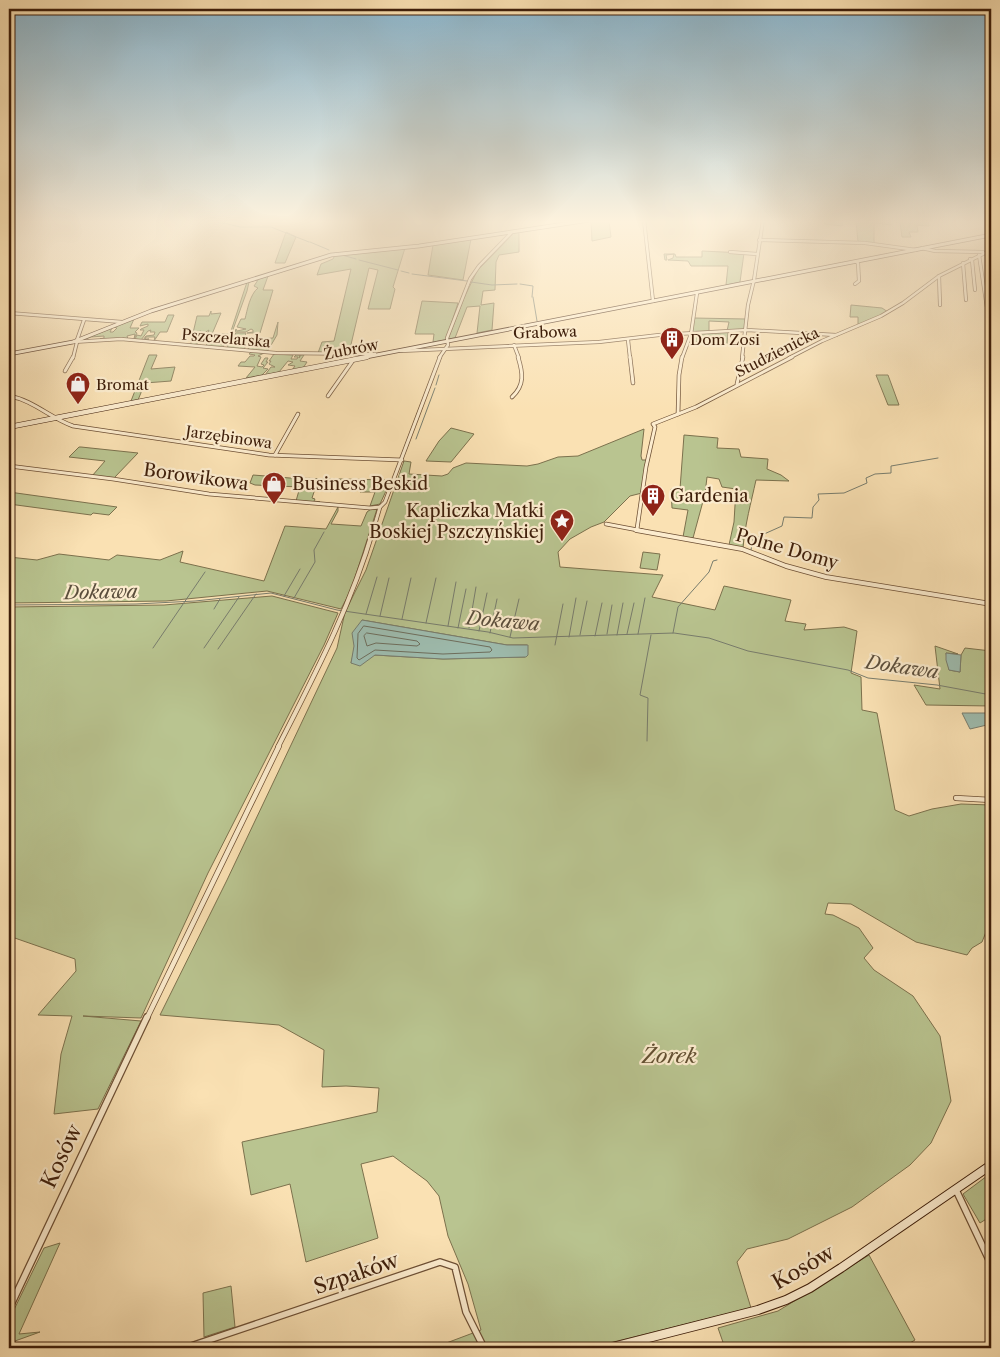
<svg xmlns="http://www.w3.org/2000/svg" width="1000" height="1357" viewBox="0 0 1000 1357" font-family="'Libre Caslon Text',serif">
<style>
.green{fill:#b9c490;stroke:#7c714d;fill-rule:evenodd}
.water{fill:#9ebdb0;stroke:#787d6e}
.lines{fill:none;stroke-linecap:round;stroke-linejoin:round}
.shore{stroke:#6e6e5d;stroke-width:1}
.stream{stroke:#787d6e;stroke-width:1}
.street-far4-casing{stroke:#6d4f34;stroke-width:4}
.street-far3-casing{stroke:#6d4f34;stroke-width:4.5}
.street-far2-casing{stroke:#6d4f34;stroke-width:5.5}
.street-far1-casing{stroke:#6d4f34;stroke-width:6}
.street-casing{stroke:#6d4f34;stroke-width:8}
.secondary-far2-casing{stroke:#3e1e0a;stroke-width:4.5}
.secondary-far1-casing{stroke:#3e1e0a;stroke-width:5.5}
.secondary-casing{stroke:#3e1e0a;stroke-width:10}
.street-far4{stroke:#fcecce;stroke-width:2.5}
.street-far3{stroke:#fcecce;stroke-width:3}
.street-far2{stroke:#fcecce;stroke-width:4}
.street-far1{stroke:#fcecce;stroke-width:4.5}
.street{stroke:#fcecce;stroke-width:5.5}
.secondary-far2{stroke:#fcecce;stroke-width:3}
.secondary-far1{stroke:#fcecce;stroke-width:4.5}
.secondary{stroke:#fcecce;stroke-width:8}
.labels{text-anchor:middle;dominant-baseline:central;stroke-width:4.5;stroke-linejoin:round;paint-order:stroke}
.far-street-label{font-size:15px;fill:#3e1e0a;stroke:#fcecce}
.far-poi-label{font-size:15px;fill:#3e1e0a;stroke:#fcecce;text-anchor:start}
.street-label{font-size:18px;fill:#3e1e0a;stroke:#fcecce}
.poi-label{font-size:18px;fill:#3e1e0a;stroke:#fcecce;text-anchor:start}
.water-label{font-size:19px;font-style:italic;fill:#5b4e3c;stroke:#fcecce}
.near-park-label{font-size:21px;font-style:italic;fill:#635032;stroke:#fcecce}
.near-street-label{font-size:21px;fill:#3e1e0a;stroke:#fcecce}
</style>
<rect width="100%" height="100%" fill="#fae1b3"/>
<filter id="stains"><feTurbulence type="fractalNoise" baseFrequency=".004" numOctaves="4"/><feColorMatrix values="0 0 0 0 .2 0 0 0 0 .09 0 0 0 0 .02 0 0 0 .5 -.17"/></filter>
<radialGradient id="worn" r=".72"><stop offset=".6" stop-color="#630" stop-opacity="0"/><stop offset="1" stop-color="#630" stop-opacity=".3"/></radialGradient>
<g class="green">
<path d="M591,220H609L611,237L592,241Z"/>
<path d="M824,220H927L929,226L917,225L918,232H909L911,237H902L900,222L890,221L891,225L874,223V243L858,242L856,221L843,220L842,226L825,224Z"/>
<path d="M286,232L296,237L285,263H275Z"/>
<path d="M519,232V252L499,255L496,262L495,290L483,291L481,305L494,303L492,330L477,333L480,306L467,307L455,338L448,339L464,298L477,271L514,233Z"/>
<path d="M471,239L463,280L428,275L433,245Z"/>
<path d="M405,248L393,287L395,289L390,309H368L378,270L369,268L349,353L332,354L336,350L323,348L326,351L325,354L318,353L322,342L334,341L351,269L317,275L321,264L333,259L335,255Z"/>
<path d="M702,251L744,253L740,282L726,285L728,266H691L688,261L668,260L673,258L674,254L666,255L667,260H665L664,254H675L676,257H702Z"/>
<path d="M268,276L263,290H273L260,333H247L253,332V330L251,329L246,332H235L236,329L237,331L246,329L237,327L241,319H245C247,311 250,294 258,288L254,286L258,280L252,281Z"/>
<path d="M247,282H249L247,291L227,346L228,342L224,340L218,344L224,345L223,348L206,346L210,337H206L209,330L201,335L196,346L190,345L192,341L197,339H191L192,337L199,335L201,331L193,333L197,316H209L211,311V314L221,313L212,334H230Z"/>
<path d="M422,301L458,303L446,340L433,342L434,334H415Z"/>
<path d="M851,305L882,308L888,312L858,326V317H850Z"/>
<path d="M168,315H174L167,332H160L154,341L155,337H146L145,339H149L143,340L146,336L154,335L155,332H150L151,330L148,331L141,340L135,339L137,335L141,336L144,330H140L141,329L148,326V324L140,326L142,322H165Z"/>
<path d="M694,318L746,319V330L727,331L729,322L709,321V332H728L727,344L689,341Z"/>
<path d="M134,319L130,328H139L135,332L137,333L134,339L135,334L127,336L128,339H100L104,338V336L91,337L81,341H78L112,328L110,332H113L117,328L114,327Z"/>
<path d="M278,322L277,335L267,352L246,350L253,346L249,344L242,343L241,345H246L244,350L227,348L232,337L237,338L239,336L234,335L236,333H246L242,343H256L258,339L273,338Z"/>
<path d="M251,352L264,353L258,356L261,357L257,366L262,367L264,365L261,364L265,358H268L266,362H268L263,368L268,369L262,375L246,378L255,367L238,366L241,362H245L250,356H254L255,355L249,354Z"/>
<path d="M274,354L293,355L291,359H297L298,357H294L296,355H300L299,358L301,355H304L300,361L307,362L303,368L292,370L295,366L288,365L293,362L288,361L279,372L265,375L271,367H275L269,364L271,361H269Z"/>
<path d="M149,355H157L151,369L175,367L171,381L145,383L138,400L131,401Z"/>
<path d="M876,375H888L899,405H888Z"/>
<path d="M451,428L474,434L451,462L426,461L439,441Z"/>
<path d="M644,429L641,456L642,460H647L642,493L630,496L604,522L591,527L570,539L558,552L560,567L663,575L652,597L715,610L724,586L791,600L785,621L806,624L804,630L844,627L857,631L851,673L861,677L862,710L877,713L895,810L909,816L932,809L961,804L991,805V933L986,932L982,942L972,948L967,955L916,942L851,904L828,903L825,914L833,915L859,928L873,948L864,958L874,970L913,996L940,1036L951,1101L931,1143L910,1165L852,1207L788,1239L747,1249L737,1262L751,1308L589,1348H433L481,1330L468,1284L448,1236L439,1196L427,1181L393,1156L361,1164L378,1238L306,1262L290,1184L251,1195L242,1142L377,1112L379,1088L346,1086L322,1087L324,1050L279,1025L160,1015L227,880L337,648L345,612L366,570L404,461L411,462L409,474L442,476L448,474L453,468L466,463L527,466L538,464L558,457L578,456ZM362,620L507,645H527L525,657L443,659L375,655L351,663Z"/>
<path d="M684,435L718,438L717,448L739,449L741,457L768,459L767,469L781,475L789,481L756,480C751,503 745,524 743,548L729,545L734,522L736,489L722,487L719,479L707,477L705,494L693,538L683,537L688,510L672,508L671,489H680Z"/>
<path d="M79,447H81L138,453L114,478L92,476L105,461L69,457Z"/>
<path d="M253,475L290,478L391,480L380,504L370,506L375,492H360V490L332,488L331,492L328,490L315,489L312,498L315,499L314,501L320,502L296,501L300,487L255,485L250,483Z"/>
<path d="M9,492L117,507L109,515L93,513L91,515L9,504Z"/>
<path d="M338,507V511L331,524L361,526L367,512L371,509H377L351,590L341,609L267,591L166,601L9,603V557L37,560L59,554L109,560L117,555L160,560L183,551L180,562L264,581L285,526L326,529Z"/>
<path d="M643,552L660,554L657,570L640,568Z"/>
<path d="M272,596L338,613L324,645L208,873L141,1018L83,1016L141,1021L98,1109L54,1114L61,1054L72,1016L38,1015L76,971L75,959L9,936V607L164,605Z"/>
<path d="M935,646L958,654L946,653L949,670L960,672L961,655L965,648L991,651V706L926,705L914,685L940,689Z"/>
<path d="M991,1173V1216L980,1223L963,1194Z"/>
<path d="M60,1243L19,1334L40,1332L15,1341L11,1348H9V1320L44,1248Z"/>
<path d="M869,1255L915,1340L901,1348H725L718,1328L778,1311Z"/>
<path d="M231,1286L235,1327L204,1337L203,1293Z"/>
</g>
<g class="water">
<path d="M362,620L507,645H528V655L526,657L443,659L375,655L360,666L351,663L354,646L352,633Z"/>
<path d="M946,653L961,655L960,672L949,670L946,660Z"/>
<path d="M962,713H991V724L970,729Z"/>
</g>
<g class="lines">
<g class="shore">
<path d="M364,626L490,647L492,650L490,652L443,654L375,650L359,660L357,658L358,634Z"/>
<path d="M367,633L417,641L420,644L417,646L376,643L367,646L364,636Z"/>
</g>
<g class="stream">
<path d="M212,220L240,227"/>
<path d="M241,227H271L309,242"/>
<path d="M310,242L329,250"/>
<path d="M342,255L356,259"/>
<path d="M359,260L398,270"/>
<path d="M401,271L409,273"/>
<path d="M412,274L467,281"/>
<path d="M471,282L492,285L517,284"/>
<path d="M520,284L533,286L532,297"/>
<path d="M533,297L537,321"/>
<path d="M436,385L439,375"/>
<path d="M416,439L435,388"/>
<path d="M751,550L753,539L782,526L784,517L812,518L813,507L819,500L818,494L844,493L867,483L866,478L875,474L891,473V466L938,458"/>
<path d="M9,580L12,577"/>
<path d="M284,596L300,569"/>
<path d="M294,598L315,562L314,550L324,532"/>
<path d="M9,605L136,604L195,601L271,593L337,610L488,632L513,638L674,633L709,638L748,651L848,670L868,678L937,685L991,695"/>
<path d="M214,609L220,599"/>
<path d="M366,614L377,577"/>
<path d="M380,616L389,578"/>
<path d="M402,619L411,578"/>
<path d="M426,623L436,578"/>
<path d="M448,626L456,582"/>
<path d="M458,628L466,589"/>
<path d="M469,628L476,587"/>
<path d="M479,631L487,593"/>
<path d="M490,633L497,599"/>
<path d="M673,633L678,607L709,572L713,561L717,560"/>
<path d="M607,634L612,605"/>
<path d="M627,634L634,603"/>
<path d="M638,634L645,598"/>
<path d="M580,635L587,601"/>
<path d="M617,635L623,603"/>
<path d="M595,636L602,603"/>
<path d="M510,637L519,599"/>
<path d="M569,637L576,598"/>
<path d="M555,645L563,604"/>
<path d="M153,648L205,572"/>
<path d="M204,648L239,597"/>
<path d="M218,649L256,594"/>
<path d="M647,741L648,698L640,695L651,635"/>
</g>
<defs>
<g id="street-far4">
<path d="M644,220L653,301"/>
<path d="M759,240L865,243L916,250"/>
<path d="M922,248L935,251L983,252"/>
<path d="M730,252L757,254"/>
<path d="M979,255L991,334"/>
<path d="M970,259L972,260L975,290"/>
<path d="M963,263L966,300"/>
<path d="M939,276L940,305"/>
<path d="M855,284L859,281L858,263L856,262"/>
<path d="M9,313L122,322"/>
<path d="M77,340L84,320"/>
<path d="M628,340L630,358"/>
<path d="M73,342L121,339L276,353L375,354"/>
<path d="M514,345L519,358"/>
<path d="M400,351L599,342L659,335L747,330L836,335"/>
<path d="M73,358L77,342"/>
<path d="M439,358L448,345L447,338L470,279L479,266L512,232"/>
<path d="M682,358L691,334L697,293"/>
<path d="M742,358L748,305L754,280L763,220"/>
<path d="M789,358L822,341L881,316L903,303L939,276L991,250"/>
</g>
<g id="street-far3">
<path d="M630,357L633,383"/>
<path d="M65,371L73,357"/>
<path d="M737,384L743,357"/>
<path d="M9,396C33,400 50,418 73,426L269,455L402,460"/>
<path d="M328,396L354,359"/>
<path d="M512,397C525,385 523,373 518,357"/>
<path d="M678,414L679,375L682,357"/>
<path d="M275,455L298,414"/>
<path d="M9,466L113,479L209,494L370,508L380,507"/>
<path d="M606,524L643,531"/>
<path d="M637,529L646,467L655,427L653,424L696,407L792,357"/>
<path d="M373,531L380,507L385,502L440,357"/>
</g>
<g id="street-far2">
<path d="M636,530L742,549L786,566L826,577L991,604"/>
<path d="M278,747C314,676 351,606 373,530"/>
</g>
<g id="street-far1">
<path d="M956,798L991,800"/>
<path d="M147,1018L279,746"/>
</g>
<g id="street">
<path d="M956,1190L991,1264"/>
<path d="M9,1309L147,1017"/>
<path d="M185,1348L440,1262L455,1267L466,1312L484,1348"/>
</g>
<g id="secondary-far2">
<path d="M9,354L73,342L151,311L331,255L419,246L590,220"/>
<path d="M361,358L991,235"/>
</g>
<path id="secondary-far1" d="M9,427L367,357"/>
<path id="secondary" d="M609,1348L758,1310L786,1300L810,1288L841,1268L991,1165"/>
</defs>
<use href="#street-far4" class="street-far4-casing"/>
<use href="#street-far3" class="street-far3-casing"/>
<use href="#street-far2" class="street-far2-casing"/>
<use href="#street-far1" class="street-far1-casing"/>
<use href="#street" class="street-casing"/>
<use href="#secondary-far2" class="secondary-far2-casing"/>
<use href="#secondary-far1" class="secondary-far1-casing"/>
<use href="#secondary" class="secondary-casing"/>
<use href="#street-far4" class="street-far4"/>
<use href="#street-far3" class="street-far3"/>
<use href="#street-far2" class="street-far2"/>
<use href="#street-far1" class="street-far1"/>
<use href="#street" class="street"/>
<use href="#secondary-far2" class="secondary-far2"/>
<use href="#secondary-far1" class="secondary-far1"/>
<use href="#secondary" class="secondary"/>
</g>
<linearGradient id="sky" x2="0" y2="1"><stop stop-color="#8ab8d2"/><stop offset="0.54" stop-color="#fdf2dd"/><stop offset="1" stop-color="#fdf2dd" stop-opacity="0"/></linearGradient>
<rect width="1000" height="410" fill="url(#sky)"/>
<defs>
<symbol id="building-pin" viewBox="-11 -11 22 30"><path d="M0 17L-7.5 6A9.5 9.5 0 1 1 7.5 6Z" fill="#8f2418" stroke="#fcecce"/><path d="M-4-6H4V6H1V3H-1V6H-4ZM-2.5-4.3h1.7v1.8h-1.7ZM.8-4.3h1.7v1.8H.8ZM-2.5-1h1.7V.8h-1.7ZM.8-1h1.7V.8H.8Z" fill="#fff"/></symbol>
<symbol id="shop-pin" viewBox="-11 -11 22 30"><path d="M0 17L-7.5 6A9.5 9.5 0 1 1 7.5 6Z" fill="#8f2418" stroke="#fcecce"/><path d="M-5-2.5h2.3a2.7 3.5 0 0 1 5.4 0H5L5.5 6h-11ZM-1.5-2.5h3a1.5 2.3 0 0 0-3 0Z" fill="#fff"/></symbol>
<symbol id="sight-pin" viewBox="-11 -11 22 30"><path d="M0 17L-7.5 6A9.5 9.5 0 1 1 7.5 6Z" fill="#8f2418" stroke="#fcecce"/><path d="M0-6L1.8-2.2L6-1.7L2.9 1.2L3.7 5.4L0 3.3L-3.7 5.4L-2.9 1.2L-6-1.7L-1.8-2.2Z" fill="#fff"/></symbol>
</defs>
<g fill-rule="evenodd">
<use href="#building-pin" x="658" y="325" width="28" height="38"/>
<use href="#shop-pin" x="64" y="370" width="28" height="38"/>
<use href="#shop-pin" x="260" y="470" width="28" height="38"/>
<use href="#building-pin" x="639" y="482" width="28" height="38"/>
<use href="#sight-pin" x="548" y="507" width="28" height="38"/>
</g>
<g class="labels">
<g class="far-street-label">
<text transform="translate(545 332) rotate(-2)">Grabowa</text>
<text transform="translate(226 338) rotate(5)">Pszczelarska</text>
<text transform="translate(351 349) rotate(-11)">Żubrów</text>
<text transform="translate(777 352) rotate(-27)">Studzienicka</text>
<text transform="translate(229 437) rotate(8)">Jarzębinowa</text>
</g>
<g class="far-poi-label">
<text x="690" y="339">Dom Zosi</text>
<text x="96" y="384">Bromat</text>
</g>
<g class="street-label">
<text transform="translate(196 477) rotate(8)">Borowikowa</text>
<text transform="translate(787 549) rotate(16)">Polne Domy</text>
</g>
<g class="poi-label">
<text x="292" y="484">Business Beskid</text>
<text x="670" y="496">Gardenia</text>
<text x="544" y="511" text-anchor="end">Kapliczka Matki<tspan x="544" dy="21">Boskiej Pszczyńskiej</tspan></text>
</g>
<g class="water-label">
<text transform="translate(101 592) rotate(-1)">Dokawa</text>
<text transform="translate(503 621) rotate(5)">Dokawa</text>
<text transform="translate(902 667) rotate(8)">Dokawa</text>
</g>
<g class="near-park-label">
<text x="669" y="1055">Żorek</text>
</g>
<g class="near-street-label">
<text transform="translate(61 1156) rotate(-65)">Kosów</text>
<text transform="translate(803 1267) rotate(-30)">Kosów</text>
<text transform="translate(356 1273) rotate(-19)">Szpaków</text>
</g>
</g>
<rect width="1000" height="1357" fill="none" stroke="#fae1b3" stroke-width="30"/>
<rect x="10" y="10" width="980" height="1337" fill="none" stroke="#3e1e0a" stroke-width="2.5"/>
<rect x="15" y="15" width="970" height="1327" fill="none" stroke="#3e1e0a"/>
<rect width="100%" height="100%" filter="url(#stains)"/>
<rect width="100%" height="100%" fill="url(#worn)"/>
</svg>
